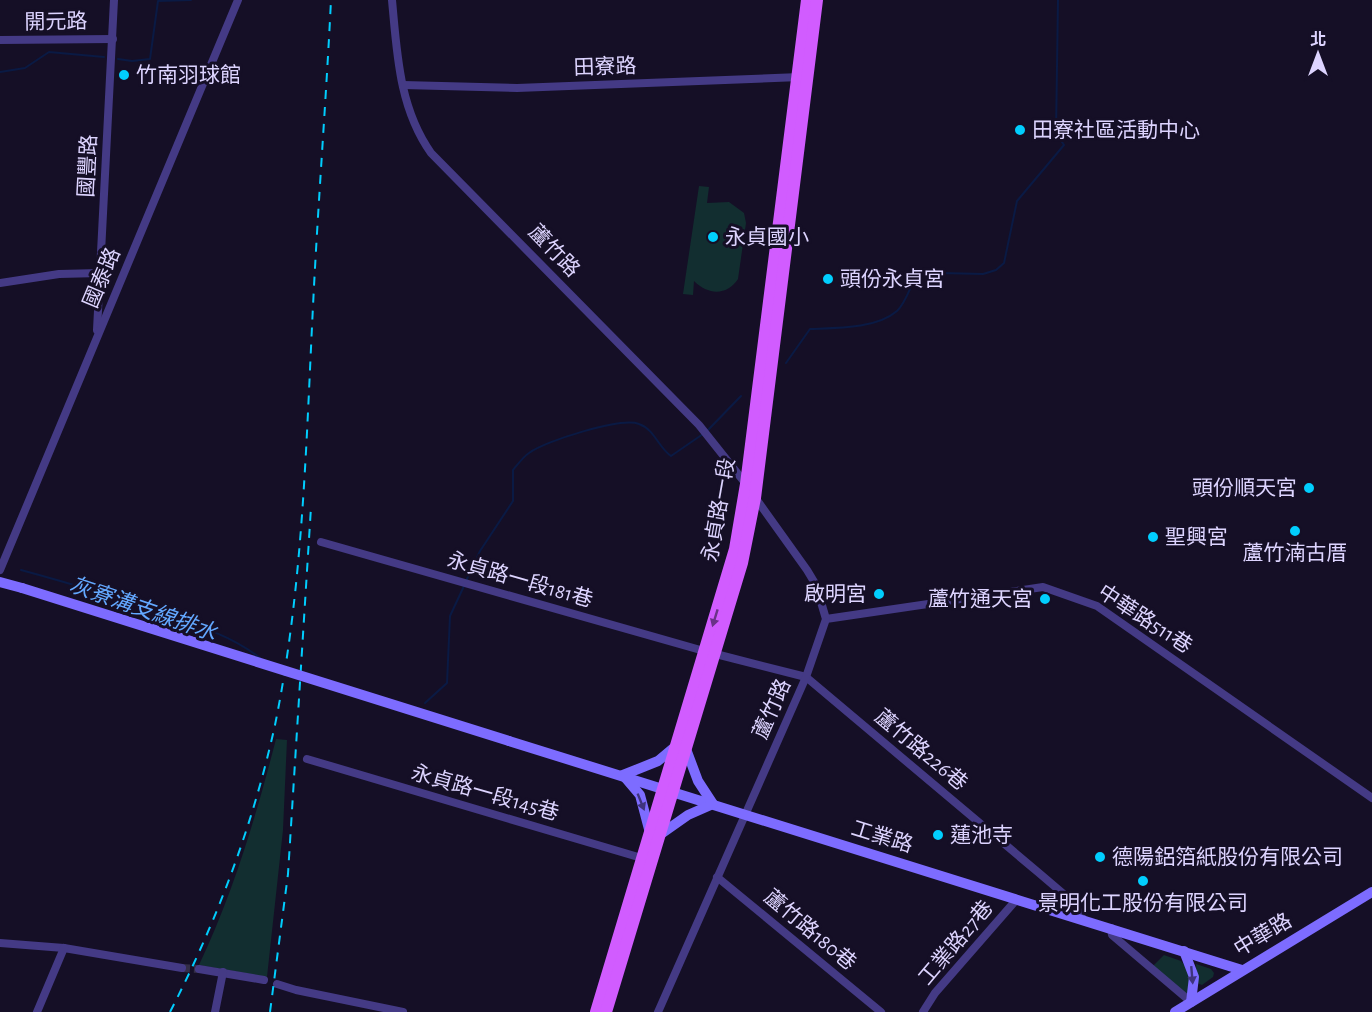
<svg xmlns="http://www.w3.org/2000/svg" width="1372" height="1012" viewBox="0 0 1372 1012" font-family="'Alegreya Sans','Noto Sans TC',sans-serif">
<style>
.green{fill:#122e30}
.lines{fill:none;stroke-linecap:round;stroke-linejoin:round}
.stream{stroke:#0a1a44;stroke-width:2}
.street-tunnel{stroke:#332d47;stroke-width:8;stroke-dasharray:8 4;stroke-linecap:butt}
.street{stroke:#443a85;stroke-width:8}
.secondary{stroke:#7d6cff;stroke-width:10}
.primary{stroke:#d15cff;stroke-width:12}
.rail{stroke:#01cefe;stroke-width:2;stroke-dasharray:9 8;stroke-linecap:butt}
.secondary-bridge{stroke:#7d6cff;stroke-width:10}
.oneway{fill:#6a3288}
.oneway2{fill:#3f347d}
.poi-dot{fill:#01cefe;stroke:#150f26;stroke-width:2}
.labels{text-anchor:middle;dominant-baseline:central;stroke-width:6;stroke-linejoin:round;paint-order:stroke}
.street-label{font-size:21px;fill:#ddd4ff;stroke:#150f26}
.poi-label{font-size:21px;fill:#ddd4ff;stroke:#150f26;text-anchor:start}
.water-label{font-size:22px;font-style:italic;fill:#63a8ff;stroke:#150f26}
</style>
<rect width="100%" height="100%" fill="#150f26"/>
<g class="green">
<path d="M699,186L709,187L707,203L729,202L744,213L746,223L738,279C727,296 708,295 694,281L693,295L683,294Z"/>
<path d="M276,739L287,740L283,830L267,977L199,965C233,893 256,817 276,739Z"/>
<path d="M1164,955L1181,961L1190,972L1188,995L1153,966Z"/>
<path d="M1196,964L1211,969L1214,973L1213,977L1202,985L1197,983Z"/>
</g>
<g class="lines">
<g class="stream">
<path d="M118,59L132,61L150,59L158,1L191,0"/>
<path d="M0,72L25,68L49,52L104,57"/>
<path d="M786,363L810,329C836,328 876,329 897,311C905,304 910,288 915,278L942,273L983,274L996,270L1004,263L1017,201L1064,145L1056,133L1058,0"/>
<path d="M707,431L741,396"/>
<path d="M21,570C69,583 116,597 163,614C197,625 232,636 260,658"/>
<path d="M466,581L480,551L513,501V470C518,464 523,457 529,453C545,441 621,417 639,424C654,429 659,448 671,456L703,434"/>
<path d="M425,703L447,683L450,616L464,586"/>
</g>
<path class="street-tunnel" d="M182,968L199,969"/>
<g class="street">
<path d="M392,0C397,53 399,108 431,153L699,425L746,484"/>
<path d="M0,40L113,39"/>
<path d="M403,85L517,88L800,77"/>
<path d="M0,283L59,274L100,273"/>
<path d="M97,330L114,0"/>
<path d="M321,542L704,651L806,677L1039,873L1073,902L1083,919"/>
<path d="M0,570L238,0"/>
<path d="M826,619L1043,587L1097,606L1372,798"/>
<path d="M307,759L645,859"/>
<path d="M717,877L881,1012"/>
<path d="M1111,928L1112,935L1191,1002"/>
<path d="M0,943L64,948L182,968"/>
<path d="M199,969L264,980"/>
<path d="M277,984L296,990L403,1012"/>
<path d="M37,1012L64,948"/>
<path d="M215,1012L223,972"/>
<path d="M658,1012L806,677L826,619L816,585L807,570L754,496"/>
<path d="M923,1012L935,993L1017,899"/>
</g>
<g class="secondary">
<path d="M0,582L22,588"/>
<path d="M509,741L1242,970"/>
<path d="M650,833L640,795L623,775L658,761L677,745"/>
<path d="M661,834L688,815L713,804L698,781L686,749"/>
<path d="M1184,951L1194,977L1191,1002"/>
<path d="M1175,1012L1372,892"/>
</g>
<g class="primary">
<path d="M596,1012L735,549L746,484L807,0"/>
<path d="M606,1012L742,563L755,498L817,0"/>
</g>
<g class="rail">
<path d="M170,1012C217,921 253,825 275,725C303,588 306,446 313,306C318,204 326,102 331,0"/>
<path d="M270,1012L288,874L311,507"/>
</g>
<path class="secondary-bridge" d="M22,588L509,741"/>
</g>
<defs><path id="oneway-solid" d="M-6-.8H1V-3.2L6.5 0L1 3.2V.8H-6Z" transform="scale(1.5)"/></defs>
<use class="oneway" href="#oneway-solid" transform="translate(715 618) rotate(107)"/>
<g class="oneway2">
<use href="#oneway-solid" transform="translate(641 802) rotate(68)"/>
<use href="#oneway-solid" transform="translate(1192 975) rotate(85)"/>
</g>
<g class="poi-dot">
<circle cx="124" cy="75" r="6"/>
<circle cx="1020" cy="130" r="6"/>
<circle cx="713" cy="237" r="6"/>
<circle cx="828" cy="279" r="6"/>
<circle cx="1309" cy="488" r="6"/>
<circle cx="1295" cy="531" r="6"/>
<circle cx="1153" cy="537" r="6"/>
<circle cx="879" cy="594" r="6"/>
<circle cx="1045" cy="599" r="6"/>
<circle cx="938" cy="835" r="6"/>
<circle cx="1100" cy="857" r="6"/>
<circle cx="1143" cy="881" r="6"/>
</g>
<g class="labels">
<g class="street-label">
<text transform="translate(56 22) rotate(-1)">開元路</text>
<text transform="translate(605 67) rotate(-2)">田寮路</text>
<text transform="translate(88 166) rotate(-87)">國豐路</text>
<text transform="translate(554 251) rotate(46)">蘆竹路</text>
<text transform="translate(102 278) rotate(-67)">國泰路</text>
<text transform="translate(719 510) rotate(-80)">永貞路一段</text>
<text transform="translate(520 580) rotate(16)">永貞路一段181巷</text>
<text transform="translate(1145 619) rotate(33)">中華路511巷</text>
<text transform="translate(772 709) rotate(-66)">蘆竹路</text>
<text transform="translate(921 750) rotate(40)">蘆竹路226巷</text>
<text transform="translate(485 793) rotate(16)">永貞路一段145巷</text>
<text transform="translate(882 837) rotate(17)">工業路</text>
<text transform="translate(810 930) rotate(40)">蘆竹路180巷</text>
<text transform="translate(1263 935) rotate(-31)">中華路</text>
<text transform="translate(956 943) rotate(-50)">工業路27巷</text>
</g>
<g class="poi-label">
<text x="136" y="75">竹南羽球館</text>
<text x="1032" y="130">田寮社區活動中心</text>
<text x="725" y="237">永貞國小</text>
<text x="840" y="279">頭份永貞宮</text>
<text x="1297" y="488" text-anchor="end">頭份順天宮</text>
<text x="1165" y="537">聖興宮</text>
<text x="1295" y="553" text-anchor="middle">蘆竹湳古厝</text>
<text x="867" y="594" text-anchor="end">啟明宮</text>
<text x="1033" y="599" text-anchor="end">蘆竹通天宮</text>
<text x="950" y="835">蓮池寺</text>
<text x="1112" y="857">德陽鋁箔紙股份有限公司</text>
<text x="1143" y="903" text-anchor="middle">景明化工股份有限公司</text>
</g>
<g class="water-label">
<text transform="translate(143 609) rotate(19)">灰寮溝支線排水</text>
</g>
</g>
<g transform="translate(1318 54)" stroke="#150f26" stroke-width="4.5" paint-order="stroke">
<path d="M0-4.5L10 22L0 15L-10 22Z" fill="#ddd4ff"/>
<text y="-9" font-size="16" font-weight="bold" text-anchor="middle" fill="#ddd4ff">北</text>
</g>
</svg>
